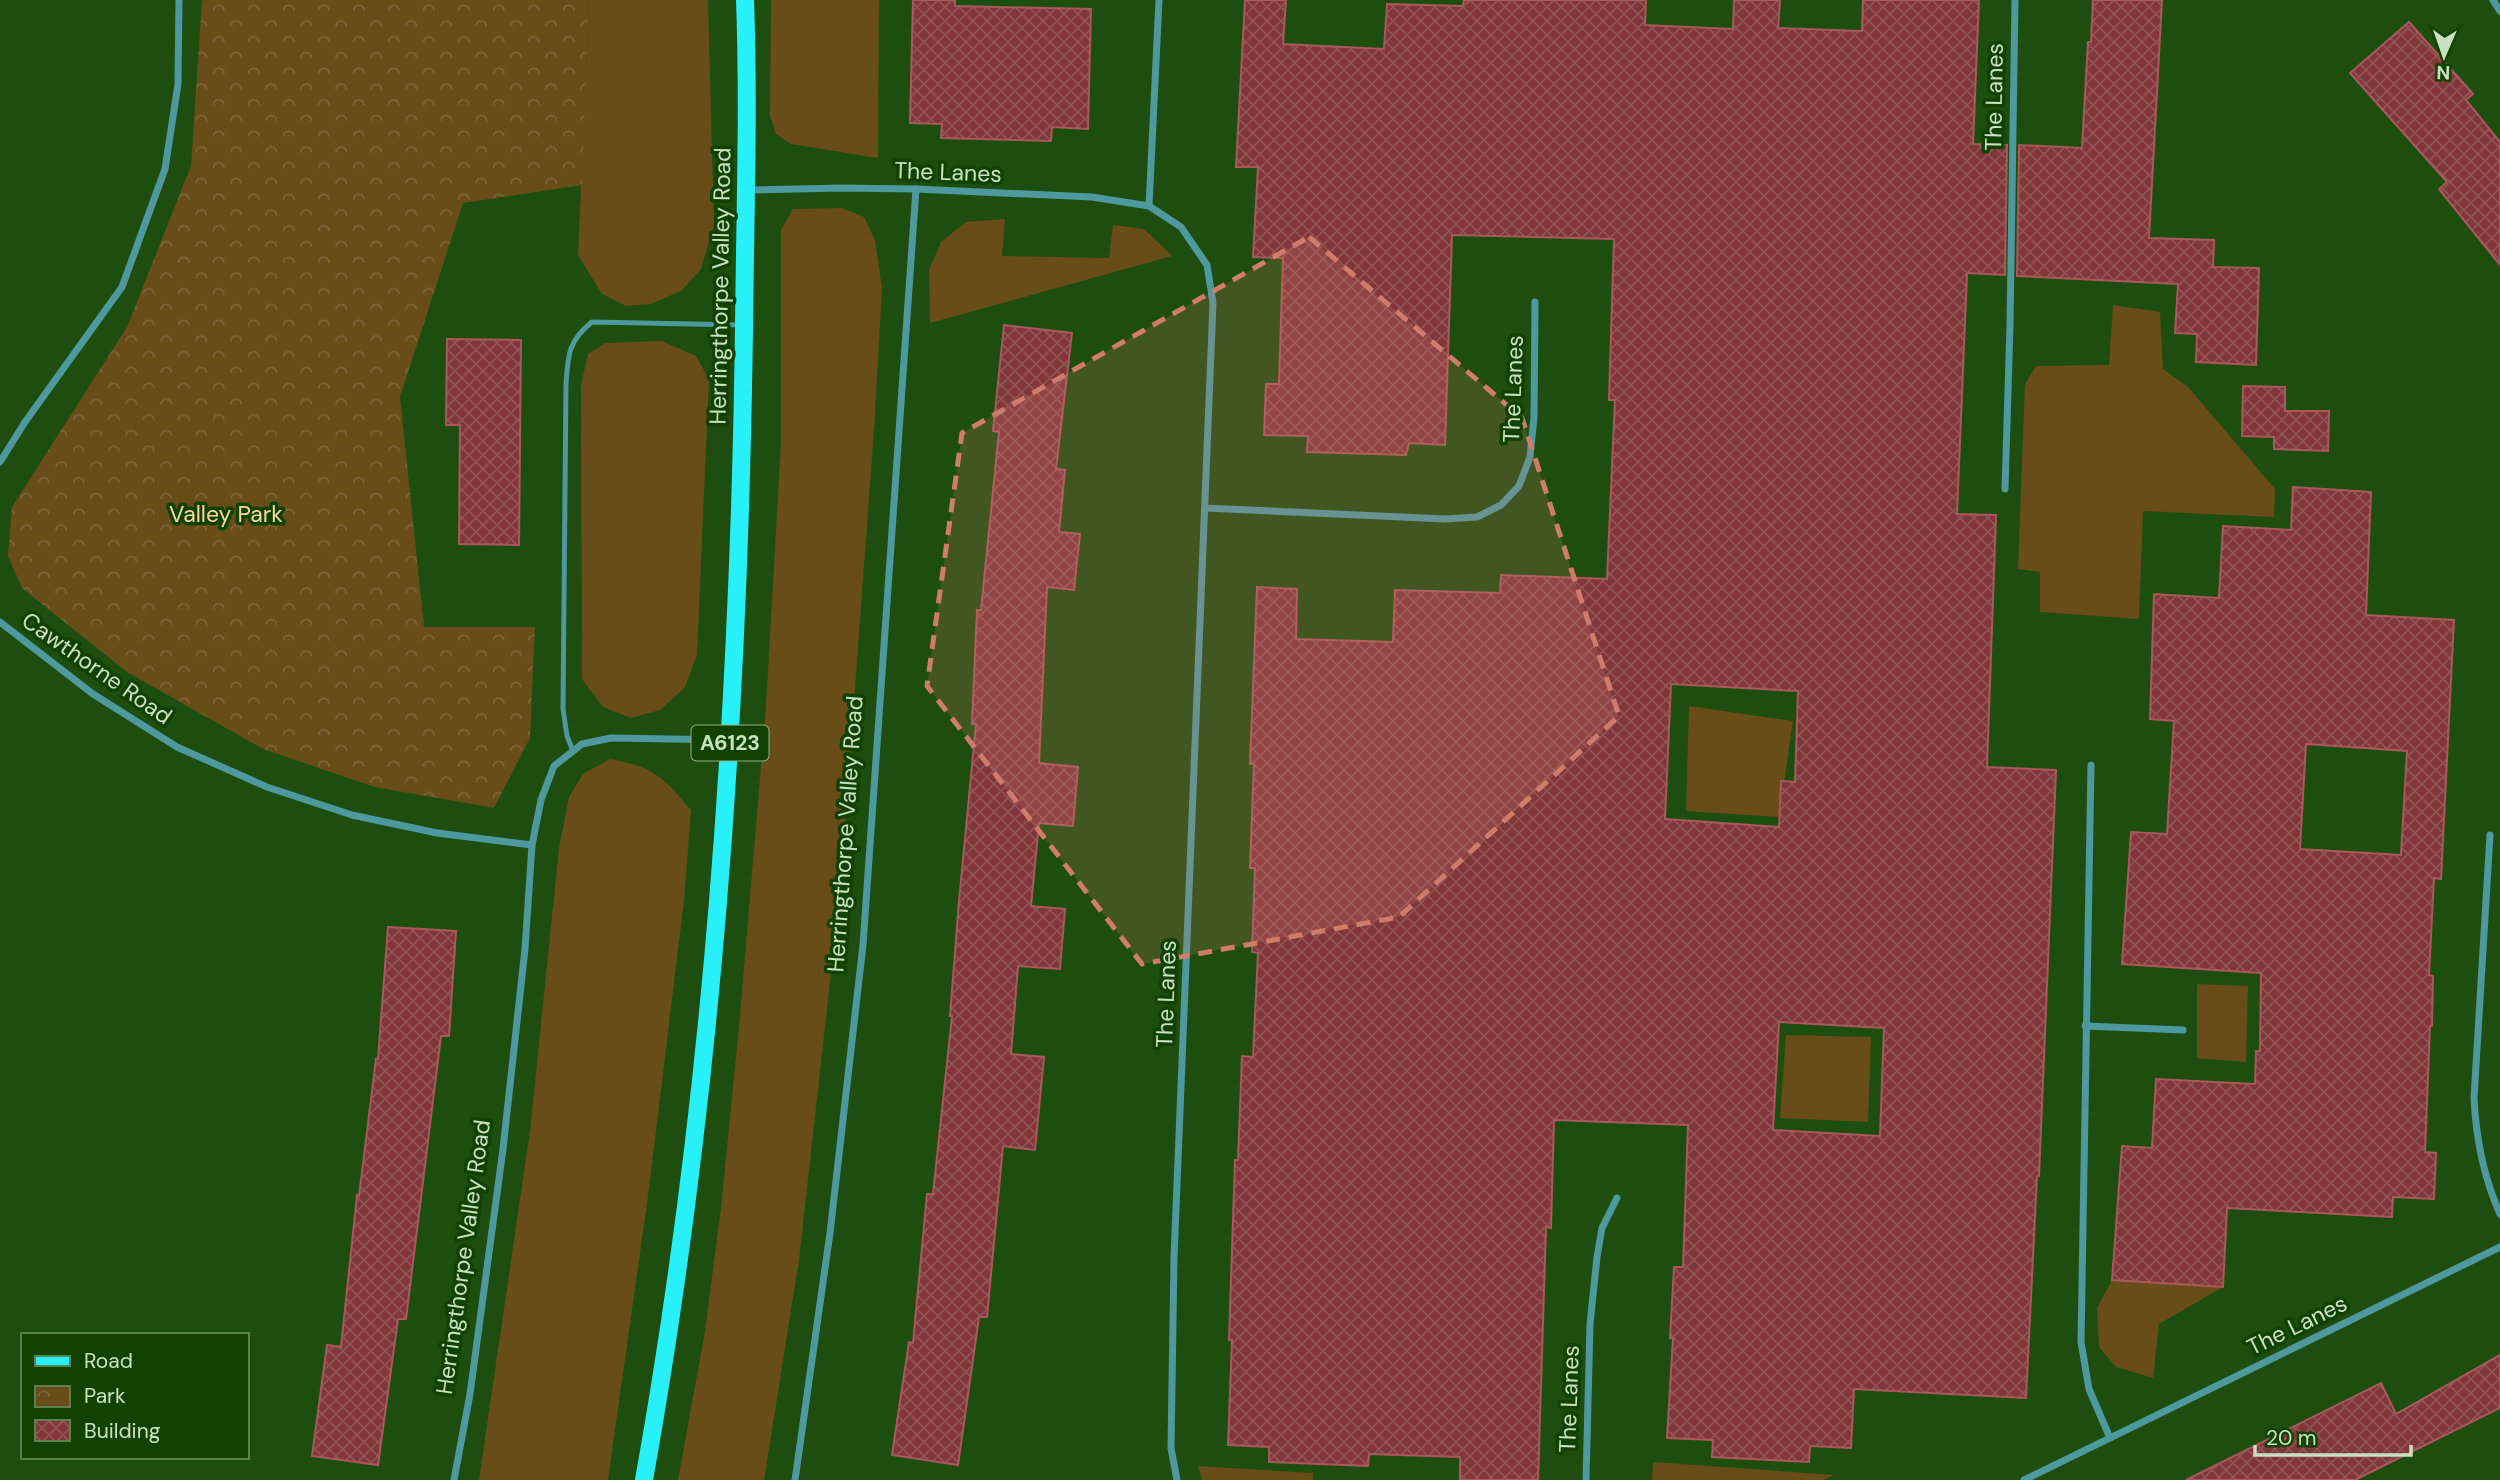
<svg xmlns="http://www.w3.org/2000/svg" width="2500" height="1480" viewBox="0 0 2500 1480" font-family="'DM Sans',sans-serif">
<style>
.green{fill:#684d19}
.park{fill:url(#park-crowns)}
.building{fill:url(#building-cross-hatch);stroke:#a9595b;stroke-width:2;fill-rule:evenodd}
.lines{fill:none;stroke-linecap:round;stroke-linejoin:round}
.lane{stroke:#4d999d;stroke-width:5}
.street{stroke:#4d999d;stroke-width:7}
.primary{stroke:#27f0f9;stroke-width:18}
.marked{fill:#d07c6d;fill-opacity:0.2;stroke:#d07c6d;stroke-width:5;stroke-dasharray:14 9;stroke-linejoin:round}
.labels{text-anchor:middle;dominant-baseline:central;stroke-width:7;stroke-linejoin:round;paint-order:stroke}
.shield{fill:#124202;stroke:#91b288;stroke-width:2}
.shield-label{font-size:21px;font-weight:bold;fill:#c8e2c1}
.street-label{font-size:23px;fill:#c8e2c1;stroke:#124202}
.park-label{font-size:23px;fill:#fad79e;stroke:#124202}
</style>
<defs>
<pattern id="park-crowns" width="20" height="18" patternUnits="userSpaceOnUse" patternTransform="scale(1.75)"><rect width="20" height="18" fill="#684d19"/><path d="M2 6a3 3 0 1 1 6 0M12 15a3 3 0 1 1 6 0" fill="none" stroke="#7c6639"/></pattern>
<pattern id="building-cross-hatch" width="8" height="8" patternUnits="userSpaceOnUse" patternTransform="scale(1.75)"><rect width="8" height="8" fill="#813639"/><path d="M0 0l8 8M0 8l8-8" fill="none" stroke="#915354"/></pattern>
</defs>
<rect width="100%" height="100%" fill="#1e4d10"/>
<g class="green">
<path d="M589,0H708L714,225L701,269L681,291L651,304L626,306L602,294L578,255Z"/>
<path d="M771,0H879L878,158L791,144L776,134L770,116Z"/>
<path d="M842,208L864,217L875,240L882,289L874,430L840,892L799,1260L764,1480H678L705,1331L721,1208L740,1016L766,706L781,441V230L793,209Z"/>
<path d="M1005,219L1002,256L1109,258L1113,225L1144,229L1172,256L930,323L929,270L941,242L966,222Z"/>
<path d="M2113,305L2160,312L2163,369L2188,387L2275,489L2274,517L2143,511L2139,619L2040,612V572L2018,569L2025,384L2036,366L2109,365Z"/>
<path d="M662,341L696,356L709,379L697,655L685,687L660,710L631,718L603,707L582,679L581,385L588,354L605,343Z"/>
<path d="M1689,706L1793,721L1779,817L1686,811Z"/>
<path d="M610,759C654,767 663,777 691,810L684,901L648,1196L608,1480H479L530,1131L559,848L569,797L583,774Z"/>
<path d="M2197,984L2248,986L2246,1062L2197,1058Z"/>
<path d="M1786,1035L1871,1037L1868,1122L1780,1118Z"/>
<path d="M2112,1280L2223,1287L2159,1324L2153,1378L2116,1367L2099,1347L2097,1308Z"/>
<path d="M1653,1462L1834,1475L1824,1480H1652Z"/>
<path d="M1198,1466L1313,1473V1480H1202Z"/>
</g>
<path class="park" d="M202,0H589L582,185L463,203L400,397L424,627H535L530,738L494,808L375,787L263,749L127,672L22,588L8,556L12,507L127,327L191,166Z"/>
<g class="building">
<path d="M913,0H955V6L1091,9L1088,129L1052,127L1051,141L941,138L942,124L910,123Z"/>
<path d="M1245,0H1286L1283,44L1384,49L1387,4L1463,6L1464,0H1646L1645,25L1733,29L1734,0H1780L1778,28L1862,31L1863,0H1979L1973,144L2007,145L2005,275L1967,273L1957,514L1996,515L1987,767L2056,770L2039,1176H2037L2026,1398L1854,1389L1851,1448L1810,1446L1809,1462L1712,1457L1713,1440L1667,1438L1673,1338H1670L1674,1267H1683L1688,1125L1554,1120L1551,1228L1546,1227L1538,1480H1460V1457L1369,1454L1368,1466L1269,1462V1447L1228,1445L1232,1340H1229L1235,1160H1238L1242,1056L1253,1057L1258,953L1252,952L1255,868H1250L1254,764H1250L1257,587L1297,589L1296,639L1393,642L1395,590L1500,593L1501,575L1607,579L1615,400H1609L1614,239L1452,235L1445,445L1409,443L1406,455L1307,452L1308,436L1264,435L1266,384H1279L1283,258L1253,257L1258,167H1236ZM1671,684L1798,691L1795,782L1781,781L1779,827L1665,819ZM1779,1022L1884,1028L1880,1136L1773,1130Z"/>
<path d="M2093,0H2162L2149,238L2214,240L2213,267L2259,268L2256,365L2196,362L2197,334L2175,333L2178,284L2017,276L2019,145L2082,148L2088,42H2091Z"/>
<path d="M2409,22L2473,94L2466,100L2500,142V265L2439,189L2447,182L2350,73Z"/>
<path d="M1004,325L1072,333L1056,469L1065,470L1059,532L1080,534L1074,590L1047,587L1039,763L1078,767L1073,826L1039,823L1031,906L1065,909L1060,969L1018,966L1011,1054L1044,1057L1035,1150L1003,1146L987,1317H979L958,1465L892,1455L909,1342L913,1343L927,1194H933L952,1016H950L959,901L976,724H972L977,610H981L999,432L993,431Z"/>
<path d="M447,339L521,340L519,545L459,544L460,425H446Z"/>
<path d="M2243,386L2285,387V411H2329L2328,451L2274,449V437L2242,436Z"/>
<path d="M2293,487L2371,492L2366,615L2454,620L2441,879L2434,878L2429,975L2433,976L2432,1026H2430L2425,1152L2436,1153L2434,1199L2393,1197L2392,1217L2227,1208L2223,1287L2112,1280L2122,1146L2152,1148L2156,1079L2255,1084L2256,1051H2260L2261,973L2122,964L2131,832L2167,834L2174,721L2150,719L2154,594L2219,598L2223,526L2291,530ZM2306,744L2407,751L2401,855L2300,849Z"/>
<path d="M388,927L456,931L449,1036H441L406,1319H398L378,1465L312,1456L327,1345L341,1347L357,1195L359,1196L376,1059H378Z"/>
<path d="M2500,1355V1408L2355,1480H2186L2381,1383L2396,1414Z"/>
</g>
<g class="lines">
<path class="lane" d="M573,751L567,736L563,709L566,384C568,355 568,341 592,322L741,325"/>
<g class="street">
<path d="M2493,0L2500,11"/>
<path d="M747,190L841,188L916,189L1092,197L1149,206L1181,227L1207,265L1213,303L1174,1258L1171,1448L1177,1480"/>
<path d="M1149,206L1159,0"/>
<path d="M0,462L25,422L122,287L165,169L178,84L179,0"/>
<path d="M2005,489L2010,325L2015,0"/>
<path d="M1205,508L1445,519L1477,517L1501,505L1519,486L1530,457L1534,417L1535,302"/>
<path d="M0,622L93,694L177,747L267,787L352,815L437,833L532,845"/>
<path d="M2091,765L2081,1342L2089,1389L2110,1438"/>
<path d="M2490,835L2474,1098C2476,1139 2483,1176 2500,1214"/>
<path d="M2085,1026L2183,1030"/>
<path d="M454,1480L470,1394L503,1149L525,949L532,845L541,800L554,766L582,744L611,738L729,740"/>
<path d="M795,1480L830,1233L863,945L916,189"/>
<path d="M1586,1480L1590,1324L1597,1257L1602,1228L1617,1198"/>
<path d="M2024,1480L2500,1247"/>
</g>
<path class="primary" d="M644,1480C712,1100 739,714 744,328C745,219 749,109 745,0"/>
</g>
<path class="marked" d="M1309,237L1522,418L1619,716L1399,917L1142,964L927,686L962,433Z"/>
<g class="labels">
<rect class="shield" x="691.5" y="725.5" width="77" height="35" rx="5"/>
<g class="shield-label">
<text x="730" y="743">A6123</text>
</g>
<g class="street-label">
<text transform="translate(1994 97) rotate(-89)">The Lanes</text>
<text transform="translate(948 172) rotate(2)">The Lanes</text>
<text transform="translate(720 286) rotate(-89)">Herringthorpe Valley Road</text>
<text transform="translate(1513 389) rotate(-88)">The Lanes</text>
<text transform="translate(97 668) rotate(35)">Cawthorne Road</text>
<text transform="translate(845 834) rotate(-86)">Herringthorpe Valley Road</text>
<text transform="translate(1166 994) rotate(-88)">The Lanes</text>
<text transform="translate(463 1257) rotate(-82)">Herringthorpe Valley Road</text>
<text transform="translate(2297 1325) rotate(-26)">The Lanes</text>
<text transform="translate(1569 1399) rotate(-88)">The Lanes</text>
</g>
<g class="park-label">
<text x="226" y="514">Valley Park</text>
</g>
</g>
<rect x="21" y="1333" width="228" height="126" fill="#124202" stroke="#5b824e" stroke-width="2"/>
<rect x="35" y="1356" width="35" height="10" fill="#27f0f9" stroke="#5b824e" stroke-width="2"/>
<text x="84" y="1368" font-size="21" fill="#c8e2c1">Road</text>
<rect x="35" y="1386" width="35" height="21" fill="url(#park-crowns)" stroke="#5b824e" stroke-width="2"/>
<text x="84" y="1403" font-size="21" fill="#c8e2c1">Park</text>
<rect x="35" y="1420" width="35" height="21" fill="url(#building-cross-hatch)" stroke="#5b824e" stroke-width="2"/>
<text x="84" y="1438" font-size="21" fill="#c8e2c1">Building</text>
<g transform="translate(2444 56) rotate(182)" stroke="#124202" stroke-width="5" paint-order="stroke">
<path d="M0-5L12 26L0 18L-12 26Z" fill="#c8e2c1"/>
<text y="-10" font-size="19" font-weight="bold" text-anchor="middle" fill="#c8e2c1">N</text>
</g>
<path d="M2255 1445v10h156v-10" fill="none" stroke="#c8e2c1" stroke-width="3.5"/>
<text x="2266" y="1445" font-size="21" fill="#c8e2c1" stroke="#124202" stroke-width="5" paint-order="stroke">20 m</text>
</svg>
